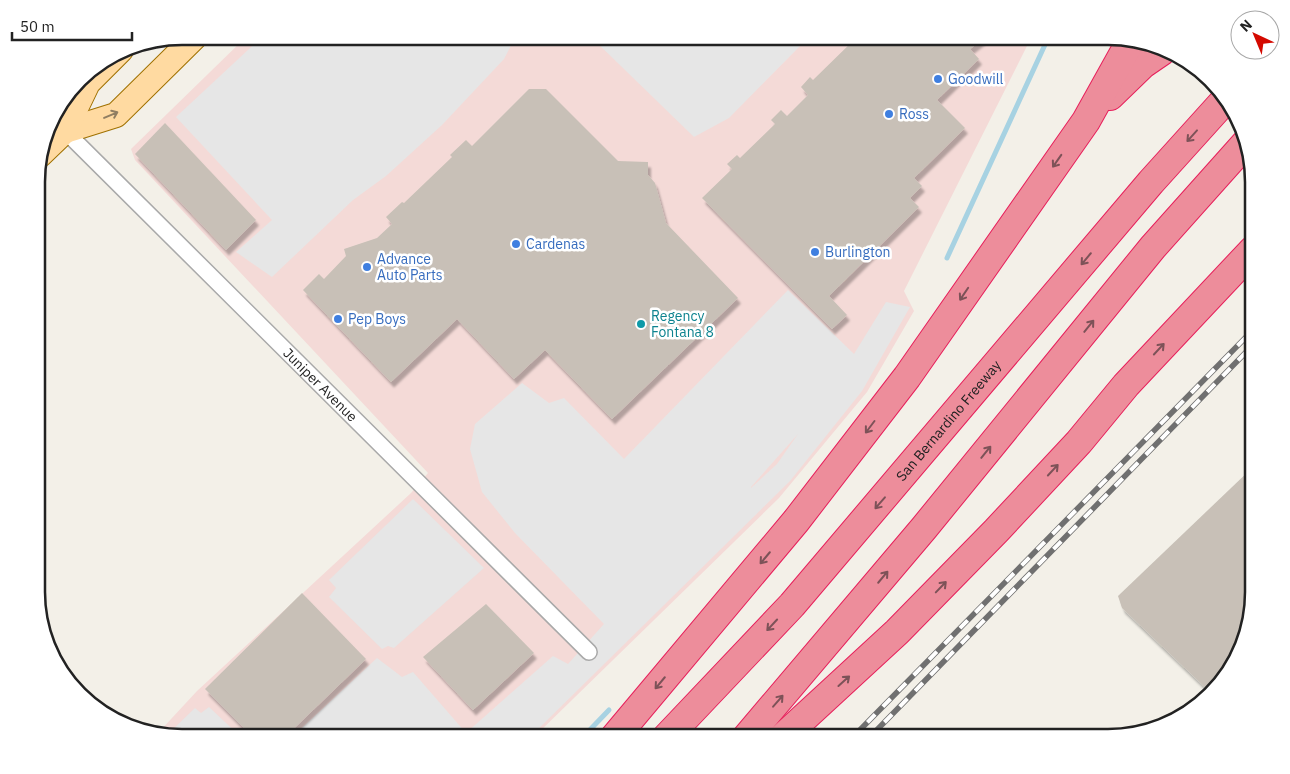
<svg xmlns="http://www.w3.org/2000/svg" width="1290" height="774" viewBox="0 0 1290 774" font-family="'IBM Plex Sans',sans-serif">
<style>
.commercial{fill:#f4dad7}
.parking{fill:#e6e6e6;fill-rule:evenodd}
.lines{fill:none;stroke-linecap:round;stroke-linejoin:round}
.stream{stroke:#a7d2e2;stroke-width:5}
.building{fill:#c8c0b7;filter:url(#shadow)}
.minor-casing{stroke:#a9a9a9;stroke-width:18}
.tertiary-casing{stroke:#a9a9a9;stroke-width:21}
.primary-casing{stroke:#a07100;stroke-width:26}
.motorway-casing{stroke:#e71f5b;stroke-width:30}
.minor{stroke:#fff;stroke-width:15}
.tertiary{stroke:#fff;stroke-width:19}
.primary{stroke:#ffdaa1;stroke-width:24}
.motorway{stroke:#ed8d9b;stroke-width:28}
.rail-casing{stroke:#707070;stroke-width:5.5}
.rail{stroke:#fff;stroke-width:4;stroke-dasharray:11;stroke-linecap:butt}
.oneway{stroke:#907e62}
.oneway2{stroke:#7d5258}
.shop-dot{fill:#3f7fe0;stroke:#fff;stroke-width:2}
.culture-dot{fill:#0f9aa8;stroke:#fff;stroke-width:2}
.labels{text-anchor:middle;dominant-baseline:central;stroke-width:5;stroke-linejoin:round;paint-order:stroke}
.shop-label{font-size:14px;fill:#366cbe;stroke:#fff;text-anchor:start}
.culture-label{font-size:14px;fill:#0d838f;stroke:#fff;text-anchor:start}
.street-label{font-size:14px;fill:#222;stroke:#fff}
.rim{fill:none;stroke:#222;stroke-width:2.5}
</style>
<defs>
<filter id="shadow"><feDropShadow dx="3" dy="5.5" stdDeviation="1" flood-color="#0004"/></filter>
</defs>
<rect width="100%" height="100%" fill="#f3f0e8"/>
<path class="commercial" d="M247,36H1032L904,291L914,311L867,392L779,498L533,738H182L159,732L197,691L411,493L428,473L135,160L131,149Z"/>
<g class="parking">
<path d="M263,36H516L504,59L442,125L386,176L353,200L272,277L236,252L272,220L176,117Z"/>
<path d="M590,36H810L729,118L694,137Z"/>
<path d="M788,290L854,354L886,302L910,307L862,391L790,481L529,738H291L377,658L402,677L413,672L466,733L553,656L568,664L604,624L515,533L482,492L470,449L475,424L522,383L549,403L564,398L624,459ZM798,434L777,464L751,488V487Z"/>
<path d="M413,499L484,568L394,648L388,646L382,649L329,597L336,588L329,580Z"/>
<path d="M209,707L242,738H182L168,734L195,708L201,713Z"/>
</g>
<g class="lines">
<g class="stream">
<path d="M947,258L1049,36"/>
<path d="M582,738L609,710"/>
</g>
</g>
<g class="building">
<path d="M858,36H987L970,49L979,59L937,100L965,128L914,178L922,186L910,198L919,207L829,296L847,315L832,329L702,198L732,169L727,164L737,155L740,158L775,124L771,120L781,110L787,116L808,95L801,87L810,77L813,80Z"/>
<path d="M529,89H546L618,161L648,162V175L655,183L666,223L738,298L612,419L545,350L514,379L457,319L391,382L303,290L319,274L324,279L346,256L344,249L377,238L392,224L386,217L402,202L404,203L452,157L450,155L466,140L472,146Z"/>
<path d="M165,123L256,220L226,250L135,154Z"/>
<path d="M1253,467V601L1234,665L1209,691L1122,608L1118,596Z"/>
<path d="M302,593L366,659L284,738H254L205,689Z"/>
<path d="M486,604L534,653L473,710L423,657Z"/>
</g>
<g class="lines">
<defs>
<g id="minor">
<path id="s1" d="M65,131L589,652"/>
</g>
<path id="tertiary" d="M52,117L65,131"/>
<g id="primary">
<path d="M65,131L116,115L196,36"/>
<path d="M40,155L65,131L88,83L121,50"/>
</g>
<g id="motorway">
<path d="M1110,96L1143,64L1162,51"/>
<path d="M614,738L796,521L907,377L1086,121L1130,42"/>
<path id="s2" d="M666,738L792,605L1151,182L1225,100"/>
<path d="M746,738L924,528L1153,247L1245,144"/>
<path d="M782,738L897,632L996,531L1079,442L1126,385L1253,250"/>
</g>
</defs>
<use href="#minor" class="minor-casing"/>
<use href="#tertiary" class="tertiary-casing"/>
<use href="#primary" class="primary-casing"/>
<use href="#motorway" class="motorway-casing"/>
<use href="#minor" class="minor"/>
<use href="#tertiary" class="tertiary"/>
<use href="#primary" class="primary"/>
<use href="#motorway" class="motorway"/>
<defs>
<g id="rail">
<path d="M852,738L1253,330"/>
<path d="M869,738L1253,345"/>
</g>
</defs>
<use href="#rail" class="rail-casing"/>
<use href="#rail" class="rail"/>
</g>
<defs><path id="oneway-shaft" d="M-6 0H5M1.5-3L5.5 0L1.5 3" fill="none" stroke-width="1.6" stroke-linecap="round" stroke-linejoin="round" transform="scale(1.25)"/></defs>
<use class="oneway" href="#oneway-shaft" transform="translate(111 115) rotate(-23)"/>
<g class="oneway2">
<use href="#oneway-shaft" transform="translate(1192 136) rotate(132)"/>
<use href="#oneway-shaft" transform="translate(1057 161) rotate(125)"/>
<use href="#oneway-shaft" transform="translate(1086 259) rotate(130)"/>
<use href="#oneway-shaft" transform="translate(964 294) rotate(124)"/>
<use href="#oneway-shaft" transform="translate(1089 326) rotate(-51)"/>
<use href="#oneway-shaft" transform="translate(1159 349) rotate(-47)"/>
<use href="#oneway-shaft" transform="translate(870 427) rotate(127)"/>
<use href="#oneway-shaft" transform="translate(986 452) rotate(-51)"/>
<use href="#oneway-shaft" transform="translate(1053 470) rotate(-47)"/>
<use href="#oneway-shaft" transform="translate(880 503) rotate(131)"/>
<use href="#oneway-shaft" transform="translate(765 558) rotate(130)"/>
<use href="#oneway-shaft" transform="translate(883 577) rotate(-50)"/>
<use href="#oneway-shaft" transform="translate(941 587) rotate(-46)"/>
<use href="#oneway-shaft" transform="translate(772 625) rotate(133)"/>
<use href="#oneway-shaft" transform="translate(844 681) rotate(-42)"/>
<use href="#oneway-shaft" transform="translate(660 683) rotate(130)"/>
<use href="#oneway-shaft" transform="translate(778 701) rotate(-49)"/>
</g>
<g class="shop-dot">
<circle cx="938" cy="79" r="5"/>
<circle cx="889" cy="114" r="5"/>
<circle cx="516" cy="244" r="5"/>
<circle cx="815" cy="252" r="5"/>
<circle cx="367" cy="267" r="5"/>
<circle cx="338" cy="319" r="5"/>
</g>
<circle class="culture-dot" cx="641" cy="324" r="5"/>
<g class="labels">
<g class="shop-label">
<text x="948" y="79">Goodwill</text>
<text x="899" y="114">Ross</text>
<text x="526" y="244">Cardenas</text>
<text x="825" y="252">Burlington</text>
<text x="377" y="259">Advance<tspan x="377" dy="16">Auto Parts</tspan></text>
<text x="348" y="319">Pep Boys</text>
</g>
<g class="culture-label">
<text x="651" y="316">Regency<tspan x="651" dy="16">Fontana 8</tspan></text>
</g>
<g class="street-label">
<text stroke="none"><textPath href="#s1" startOffset="360">Juniper Avenue</textPath></text>
<text stroke="none"><textPath href="#s2" startOffset="425">San Bernardino Freeway</textPath></text>
</g>
</g>
<path d="M0 0H1290V774H0ZM182 45H1108A137 137 0 0 1 1245 182V592A137 137 0 0 1 1108 729H182A137 137 0 0 1 45 592V182A137 137 0 0 1 182 45Z" fill="#fff" fill-rule="evenodd"/>
<path class="rim" d="M182 45H1108A137 137 0 0 1 1245 182V592A137 137 0 0 1 1108 729H182A137 137 0 0 1 45 592V182A137 137 0 0 1 182 45Z"/>
<g transform="translate(1255 35) rotate(316)"><circle r="24" fill="#ffffff" stroke="#a7a7a7"/>
<path d="M0-4L9 19L0 12L-9 19Z" fill="#d40900"/>
<text y="-8" font-size="14" font-weight="bold" text-anchor="middle" fill="#222222">N</text>
</g>
<path d="M12 32v8h120v-8" fill="none" stroke="#222222" stroke-width="2.5"/>
<text x="20" y="32" font-size="15" fill="#222222" stroke="#ffffff" stroke-width="4" paint-order="stroke">50 m</text>
</svg>
